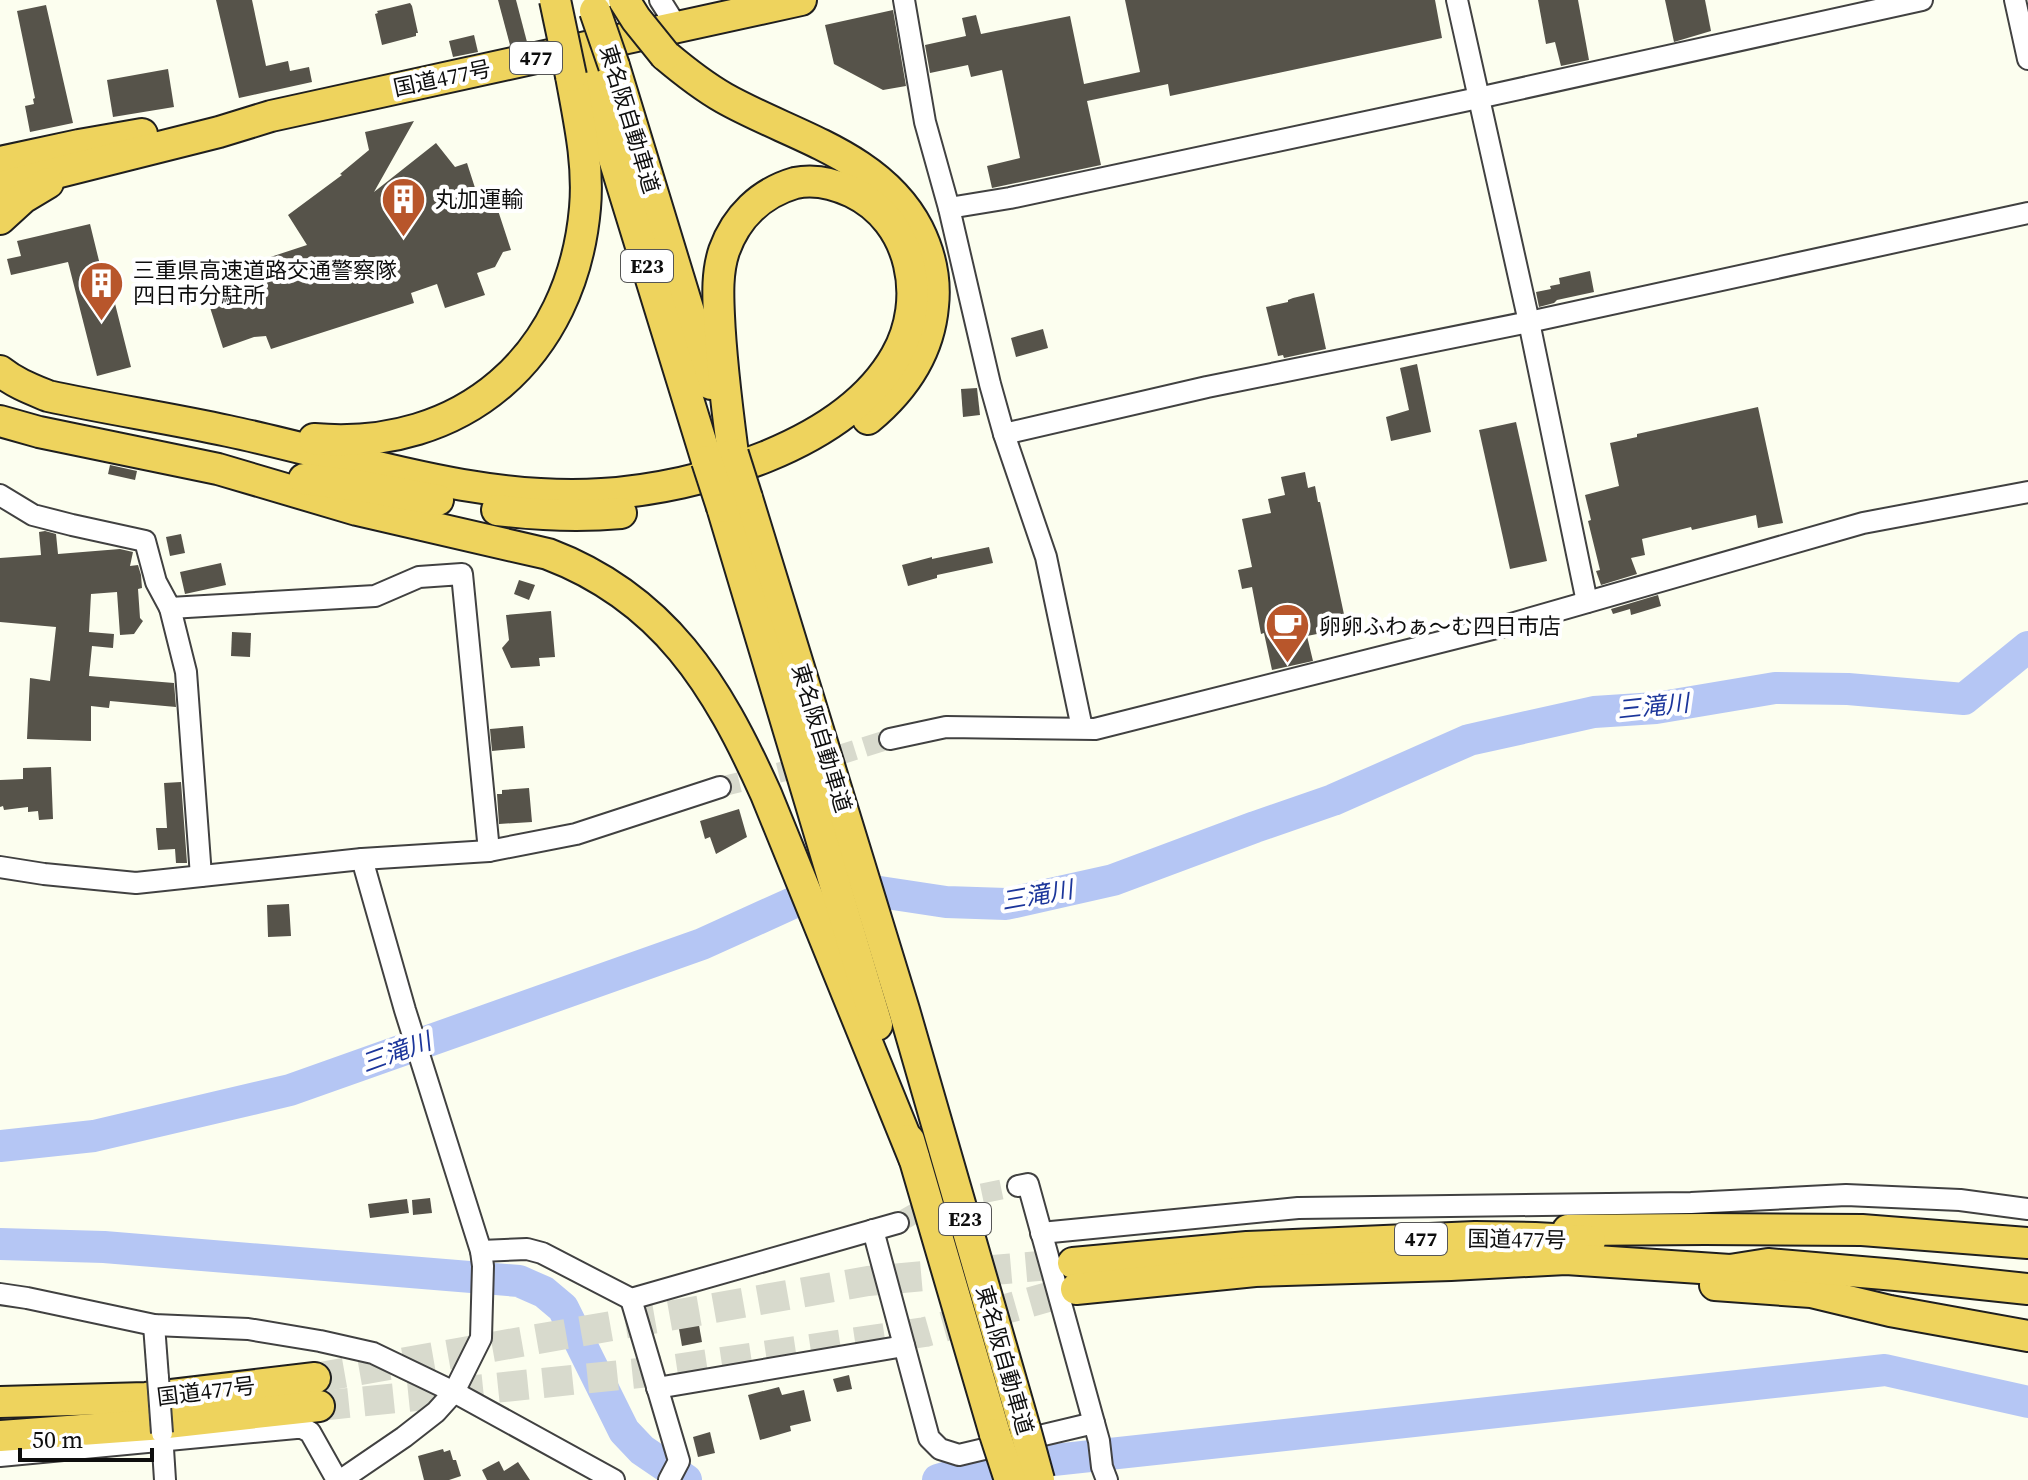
<svg xmlns="http://www.w3.org/2000/svg" width="2028" height="1480" viewBox="0 0 2028 1480" font-family="'Source Serif 4','Noto Sans JP',serif">
<style>
.lines{fill:none;stroke-linecap:round;stroke-linejoin:round}
.river{stroke:#b5c6f4;stroke-width:32}
.building{fill:#56534a}
.minor-tunnel{stroke:#d8dacd;stroke-width:20;stroke-dasharray:20 10;stroke-linecap:butt}
.highway-tunnel{stroke:#d8dacd;stroke-width:30;stroke-dasharray:30 15;stroke-linecap:butt}
.minor-casing{stroke:#414141;stroke-width:24}
.highway-casing{stroke:#1f1f1f;stroke-width:34}
.minor{stroke:#fff;stroke-width:20}
.highway{stroke:#eed35d;stroke-width:30}
.minor-bridge-casing{stroke:#414141;stroke-width:24;stroke-linecap:butt}
.highway-bridge-casing{stroke:#1f1f1f;stroke-width:34;stroke-linecap:butt}
.minor-bridge{stroke:#fff;stroke-width:20}
.highway-bridge{stroke:#eed35d;stroke-width:30}
.labels{text-anchor:middle;dominant-baseline:central;stroke-width:8;stroke-linejoin:round;paint-order:stroke}
.shield{fill:#fff;stroke:#565656;stroke-width:2}
.shield-label{font-size:20px;font-weight:bold;fill:#0e0e0e}
.street-label{font-size:22px;fill:#0e0e0e;stroke:#fff}
.poi-label{font-size:22px;fill:#0e0e0e;stroke:#fff;text-anchor:start}
.water-label{font-size:24px;font-style:italic;fill:#1c369b;stroke:#fff}
</style>
<rect width="100%" height="100%" fill="#fcfeef"/>
<g class="lines">
<g class="river">
<path d="M0,1146L94,1136L290,1090L702,944L797,901L860,889L946,902L1006,904L1113,880L1255,827L1333,800L1469,740L1594,712L1656,708L1775,688L1848,689L1964,699L2028,647"/>
<path d="M0,1244L104,1247L519,1281L544,1292L563,1308L624,1431L642,1450L686,1480"/>
<path d="M938,1480L980,1468L1885,1370L2028,1402"/>
</g>
</g>
<g class="building">
<path d="M216,0H252L266,66L288,61L290,71L309,67L312,82L239,98Z"/>
<path d="M498,0H516L527,42L510,45Z"/>
<path d="M1125,0H1435L1442,38L1170,96L1168,84L1087,101L1101,165L992,188L987,166L1020,158L1002,70L971,77L968,65L930,73L925,45L966,36L962,18L976,15L981,34L1070,16L1084,84L1140,72Z"/>
<path d="M1538,0H1578L1589,60L1561,66L1555,42L1546,44Z"/>
<path d="M1665,0H1705L1711,31L1674,42Z"/>
<path d="M410,3L412,6L418,33H416V36L382,45L375,14L378,13L377,11Z"/>
<path d="M46,5L73,123L30,132L25,106L34,104L33,99L35,98L17,11Z"/>
<path d="M893,10L906,86L883,90L834,64L825,25Z"/>
<path d="M474,35L478,52L453,57L449,41Z"/>
<path d="M168,69L174,107L113,117L107,80Z"/>
<path d="M414,121L374,192L436,143L455,167L467,163L476,191L490,186L511,250L503,252L495,267L477,273L485,295L445,308L437,284L411,293L414,303L271,349L266,336L254,337L223,348L206,295L242,283L237,268L307,245L288,215L342,175L340,174L369,150L365,132Z"/>
<path d="M90,224L101,269L106,268L131,367L97,376L68,262L11,275L7,259L21,256L17,241Z"/>
<path d="M1590,271L1594,292L1557,300L1554,303L1539,307L1536,292L1551,289L1550,286L1560,284L1559,278Z"/>
<path d="M1314,293L1326,349L1284,358L1283,355L1278,356L1266,307L1288,302V300L1293,298Z"/>
<path d="M1043,329L1048,348L1016,357L1011,338Z"/>
<path d="M1417,364L1431,432L1391,441L1386,417L1409,410L1400,368Z"/>
<path d="M977,388L980,415L963,417L961,389Z"/>
<path d="M1758,407L1783,523L1758,528L1756,515L1692,530L1691,527L1642,539L1645,555L1631,558L1637,574L1601,585L1596,571L1600,570L1588,521L1591,520L1585,495L1619,486L1610,443L1637,437V434Z"/>
<path d="M1516,422L1547,561L1510,569L1479,430Z"/>
<path d="M110,465L137,471L135,480L108,474Z"/>
<path d="M1305,472L1308,488L1315,486L1318,502H1320L1345,619L1335,621L1337,630L1307,636L1313,661L1272,670L1264,633L1261,634L1252,587L1242,589L1238,570L1252,567L1242,519L1271,513L1268,499L1285,495L1281,477Z"/>
<path d="M45,531L56,534L58,554L120,549L133,552L130,566L138,565L141,575L142,588L138,589L140,618L143,621L134,634L120,635L117,592L91,594L89,632L114,634L113,648L92,646L89,676L174,683L176,707L110,701L109,708L91,706V741L27,739L30,678L50,681L56,627L0,622V558L41,555L39,532Z"/>
<path d="M181,534L185,553L170,556L166,537Z"/>
<path d="M989,547L993,563L937,575V578L908,586L902,565L932,557V559Z"/>
<path d="M221,563L226,585L185,594L180,572Z"/>
<path d="M519,580L535,585L529,600L514,594Z"/>
<path d="M1658,595L1661,606L1631,615L1630,609L1613,614L1611,609Z"/>
<path d="M551,611L555,657L539,658L540,666L511,668L502,648L509,640L506,615Z"/>
<path d="M232,632L251,633L250,657L231,656Z"/>
<path d="M523,726L525,748L492,751L490,729Z"/>
<path d="M51,767L53,819L39,820L38,811L28,812V807L4,810L3,806L0,807V780L23,779V768Z"/>
<path d="M181,782L187,863H176L175,849L158,850L156,828H167L164,783Z"/>
<path d="M529,788L532,822L499,824L497,794H502V790Z"/>
<path d="M739,809L747,837L716,854L710,837L705,839L700,821Z"/>
<path d="M289,904L291,936L268,937L267,905Z"/>
<path d="M430,1198L432,1213L413,1215L412,1200Z"/>
<path d="M407,1199L409,1213L370,1218L368,1204Z"/>
<path d="M695,1303L702,1342L682,1346L675,1307Z"/>
<path d="M849,1375L852,1389L837,1392L833,1379Z"/>
<path d="M779,1387L782,1395L804,1390L811,1421L790,1426L791,1431L760,1440L748,1395Z"/>
<path d="M710,1432L715,1453L698,1457L693,1437Z"/>
<path d="M443,1449L444,1452L450,1450L453,1460H456L461,1476L449,1480H424L418,1456Z"/>
<path d="M499,1461L504,1471L518,1462L530,1480H487L482,1470Z"/>
</g>
<g class="lines">
<g class="minor-tunnel">
<path d="M720,787L798,768L890,739"/>
<path d="M898,1223L931,1204L1018,1186"/>
</g>
<g class="highway-tunnel">
<path d="M315,1378L868,1281L1073,1263"/>
<path d="M319,1406L669,1370L925,1332L1076,1289"/>
</g>
<defs>
<g id="minor">
<path d="M660,0L677,27"/>
<path d="M904,0L925,122L949,208L990,384L1004,434L1046,557L1082,728"/>
<path d="M1457,0L1529,322L1587,602"/>
<path d="M2015,0L2028,59"/>
<path d="M949,208L1010,198L1478,98L1922,0"/>
<path d="M1004,434L1207,387L1529,322L2028,213"/>
<path d="M0,495L33,515L72,525L145,541L156,582L170,608L375,596L419,577L462,574L489,851"/>
<path d="M170,608L186,672L201,876"/>
<path d="M890,739L946,727L1095,729L1504,626L1863,523L2028,492"/>
<path d="M0,867L44,874L136,883L362,859L489,851L576,834L720,787"/>
<path d="M1018,1186L1028,1184L1099,1441L1102,1467L1107,1480"/>
<path d="M873,1230L929,1438L940,1449L959,1455L1094,1423"/>
<path d="M1041,1233L1298,1208L1691,1203L1846,1195L1960,1200L2028,1209"/>
<path d="M481,1251L527,1249L542,1253L631,1299L898,1223"/>
<path d="M0,1294L27,1298L154,1325L248,1329L320,1341L373,1353L454,1392L614,1480"/>
<path d="M631,1299L679,1461L669,1480"/>
<path d="M154,1325L158,1378"/>
<path d="M657,1388L904,1346"/>
<path d="M162,1433L165,1480"/>
<path d="M0,1456L296,1428H302L310,1432L337,1480"/>
<path d="M341,1480L404,1437L436,1412L454,1392L481,1338L483,1266L481,1251L405,1010L362,859"/>
</g>
<g id="highway">
<path d="M665,55C684,71 703,86 724,98C791,136 880,155 918,229C930,253 936,279 933,306C929,353 903,390 868,419"/>
<path d="M614,66L711,384"/>
<path d="M587,71L707,461"/>
<path d="M0,162L79,145L142,134"/>
<path d="M0,187L219,132L271,116L801,0"/>
<path d="M0,219L23,198L48,183"/>
<path d="M0,371C15,383 31,389 48,396C108,409 168,418 228,431C351,457 474,502 602,494C699,488 845,446 896,356C928,300 913,221 852,192C835,184 814,179 795,183C761,193 736,217 724,251C717,272 718,295 719,316C721,363 727,408 733,454"/>
<path d="M0,421L39,432L218,469L357,510L548,554C664,598 717,685 766,794L914,1158"/>
<path d="M314,439C463,452 572,356 585,208C589,164 579,120 571,76"/>
<path d="M304,479L361,486L438,500"/>
<path d="M747,498L904,1010L1025,1429"/>
<path d="M722,507L877,1025"/>
<path d="M497,510C539,515 579,517 621,513"/>
<path d="M909,1140L995,1434"/>
<path d="M1568,1230L1705,1229L1862,1230L2028,1243"/>
<path d="M1073,1263L1247,1247L1475,1237L1535,1238L1590,1241"/>
<path d="M1715,1285L1811,1292L1890,1311L2028,1336"/>
<path d="M1076,1289L1255,1271L1451,1265L1566,1259L1730,1270L1768,1264L1896,1275L2028,1289"/>
<path d="M0,1402L146,1398L315,1378"/>
<path d="M0,1436L149,1425L319,1406"/>
</g>
</defs>
<use href="#minor" class="minor-casing"/>
<use href="#highway" class="highway-casing"/>
<use href="#minor" class="minor"/>
<use href="#highway" class="highway"/>
<defs>
<path id="minor-bridge" d="M158,1378L162,1433"/>
<g id="highway-bridge">
<path d="M555,0L571,76"/>
<path d="M624,0L636,19L665,55"/>
<path d="M595,11L614,66"/>
<path d="M733,454L747,498"/>
<path d="M707,461L722,507"/>
<path d="M1025,1429L1039,1480"/>
<path d="M995,1434L1010,1480"/>
</g>
</defs>
<use href="#minor-bridge" class="minor-bridge-casing"/>
<use href="#highway-bridge" class="highway-bridge-casing"/>
<use href="#minor-bridge" class="minor-bridge"/>
<use href="#highway-bridge" class="highway-bridge"/>
</g>
<defs>
<symbol id="building-pin" viewBox="-11 -11 22 30"><path d="M0 17L-7.5 6A9.5 9.5 0 1 1 7.5 6Z" fill="#b8562b" stroke="#fff"/><path d="M-4-6H4V6H1V3H-1V6H-4ZM-2.5-4.3h1.7v1.8h-1.7ZM.8-4.3h1.7v1.8H.8ZM-2.5-1h1.7V.8h-1.7ZM.8-1h1.7V.8H.8Z" fill="#fff"/></symbol>
<symbol id="cafe-pin" viewBox="-11 -11 22 30"><path d="M0 17L-7.5 6A9.5 9.5 0 1 1 7.5 6Z" fill="#b8562b" stroke="#fff"/><path d="M-5.5-4.5H6V0H3Q3 3.5 0 3.5H-2.5Q-5.5 3.5-5.5 0ZM3-3.2v2h1.7v-2ZM-6 4.5H4V6H-6Z" fill="#fff"/></symbol>
</defs>
<g fill-rule="evenodd">
<use href="#building-pin" x="378" y="174" width="51" height="69"/>
<use href="#building-pin" x="76" y="258" width="51" height="69"/>
<use href="#cafe-pin" x="1262" y="600" width="51" height="69"/>
</g>
<g class="labels">
<g class="shield">
<rect x="510" y="42" width="52" height="32" rx="6"/>
<rect x="621" y="250" width="52" height="32" rx="6"/>
<rect x="939" y="1203" width="52" height="32" rx="6"/>
<rect x="1395" y="1223" width="52" height="32" rx="6"/>
</g>
<g class="shield-label">
<text x="536" y="58">477</text>
<text x="647" y="266">E23</text>
<text x="965" y="1219">E23</text>
<text x="1421" y="1239">477</text>
</g>
<g class="street-label">
<text transform="translate(442 78) rotate(-12)">国道477号</text>
<text transform="translate(630 119) rotate(73)">東名阪自動車道</text>
<text transform="translate(822 738) rotate(73)">東名阪自動車道</text>
<text transform="translate(1517 1239) rotate(1)">国道477号</text>
<text transform="translate(1005 1360) rotate(74)">東名阪自動車道</text>
<text transform="translate(206 1391) rotate(-7)">国道477号</text>
</g>
<g class="poi-label">
<text x="435" y="199">丸加運輸</text>
<text x="133" y="270">三重県高速道路交通警察隊<tspan x="133" dy="25">四日市分駐所</tspan></text>
<text x="1319" y="626">卵卵ふわぁ～む四日市店</text>
</g>
<g class="water-label">
<text transform="translate(1653 706) rotate(-6)">三滝川</text>
<text transform="translate(1037 895) rotate(-10)">三滝川</text>
<text transform="translate(396 1052) rotate(-20)">三滝川</text>
</g>
</g>
<path d="M20 1448v12h132v-12" fill="none" stroke="#0e0e0e" stroke-width="4"/>
<text x="32" y="1448" font-size="24" fill="#0e0e0e" stroke="#ffffff" stroke-width="6" paint-order="stroke">50 m</text>
</svg>
